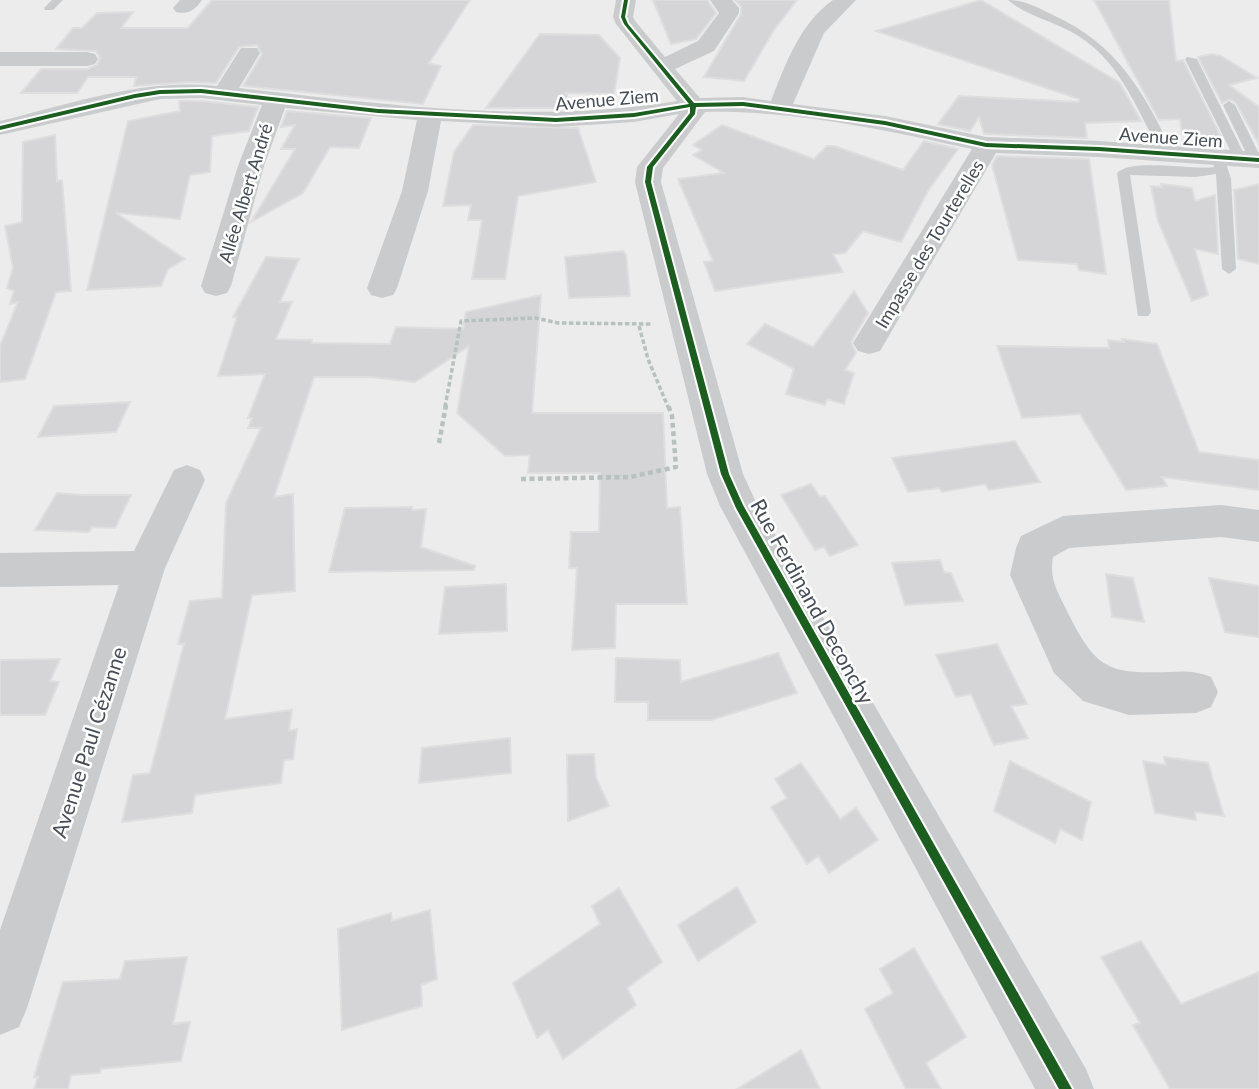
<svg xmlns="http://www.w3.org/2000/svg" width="1259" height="1089" viewBox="0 0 1259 1089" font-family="Lato,sans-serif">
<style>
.building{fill:#d5d4d7;stroke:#dededf;stroke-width:2}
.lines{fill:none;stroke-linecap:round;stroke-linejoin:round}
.path-far1{stroke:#b7c1be;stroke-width:3.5;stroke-dasharray:4.5 2.5;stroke-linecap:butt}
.path{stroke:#b7c1be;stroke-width:4.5;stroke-dasharray:5 3.5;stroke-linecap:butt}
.lane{fill:#c9cbcd;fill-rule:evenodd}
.street{fill:#c9cbcd;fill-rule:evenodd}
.cycleway-casing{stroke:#fff;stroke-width:4}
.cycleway{fill:#1b5e20;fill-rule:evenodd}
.labels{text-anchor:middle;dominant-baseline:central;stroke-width:5;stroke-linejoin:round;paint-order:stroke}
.far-street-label{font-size:18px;fill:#464d56;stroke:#fff}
.street-label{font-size:21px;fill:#464d56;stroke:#fff}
</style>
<rect width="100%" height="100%" fill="#edecec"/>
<g class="building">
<path d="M212,0H470L429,63L441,66L423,104L243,86L262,54L257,45L239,47L216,83L189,82L134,86L136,77H88L77,93H21L41,69H87L97,65L100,58L96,51L56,49L73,28H82L97,13L133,12L121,28H188Z"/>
<path d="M653,0H707L716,13L696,39L671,44Z"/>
<path d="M735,0H797L774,30L744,81L704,77L741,14V6Z"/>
<path d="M981,0L1120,83L1141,121L1085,123L1087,138L986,134H984L979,117L970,131L938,124L959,96L1079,102V99L876,31Z"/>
<path d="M1094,0H1169L1176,61L1183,60L1222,139L1182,134L1180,119L1159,120Z"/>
<path d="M540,34L599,35L620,58L614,94L566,93L572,108H486Z"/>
<path d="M1212,54L1221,56L1257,78L1229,85L1259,107V144L1236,103L1230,99L1222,103L1198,57Z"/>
<path d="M179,101H201L258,107L249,131L212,136L210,172L190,175L180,219L116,213L185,259L168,269L161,286L87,290L128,121L180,111Z"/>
<path d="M287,111L371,118L359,148L330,147L303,193L251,222L295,149H281L295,125L281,127Z"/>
<path d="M473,125L578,128L596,182L518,196L505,279H472L482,220H468L471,205L443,206L454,152Z"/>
<path d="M722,125L814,159L827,146H834L903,170L924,141L958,149L928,191L901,242L863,231L845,253L833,254L843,272L715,291L704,262L713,261L678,179L724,173L693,155L702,150L693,145Z"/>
<path d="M55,135L57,181L62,180L71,291L56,292L25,379L0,382V346L18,302L10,304L14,291L7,288L13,268L5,226L22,222L23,142Z"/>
<path d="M997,156L1089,159L1106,274L1079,270L1077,264L1018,260L992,165Z"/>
<path d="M1161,184L1192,188L1195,201L1215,195L1218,254L1195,249L1208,295L1192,301L1158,221L1151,186L1162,187Z"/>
<path d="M1259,184V264L1238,259L1234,190Z"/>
<path d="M623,251L626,255L630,296L569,298L565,257Z"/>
<path d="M266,257L299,259L280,302H292L276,339L312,340L311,343L390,344L396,327L463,329L466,312L541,295L532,413H663L667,508L680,507L687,604H616L615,648L572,650L577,568H569L571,532H599L600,473H528L530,455L505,456L457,413L469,346L415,382L370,377H314L274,497L293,494L295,591L252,595L225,719L292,710L289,731L297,729L293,759L284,760L281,783L195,795L192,813L122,822L133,775L150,773L184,644H178L190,601L222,598L226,503L261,428H248L252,418H248L265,374L218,376L237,317H233Z"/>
<path d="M854,291L868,313L851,342L856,353L845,370L854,373L844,404L827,399L825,405L786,394L794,369L747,344L765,324L813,347Z"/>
<path d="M1122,339L1157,344L1199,452L1259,460V490L1162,477L1167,486L1126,490L1080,414L1022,418L997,346L1109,348L1108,340L1124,342Z"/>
<path d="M130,402L116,432L38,437L54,406Z"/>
<path d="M1015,441L1040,482L989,490L985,484L942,492L939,488L908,492L892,458Z"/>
<path d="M811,484L820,497L825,496L858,545L830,556L824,547L815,550L781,495Z"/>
<path d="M57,493L82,495H131L115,528L92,527L89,532L35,530Z"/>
<path d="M412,507V510L426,509L421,547L475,566L474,570L329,572L345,508Z"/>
<path d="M940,560L944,572L951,573L963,601L905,605L892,563Z"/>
<path d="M1106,574L1133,578L1144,622L1112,617Z"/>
<path d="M1209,578L1259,586V637L1225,632Z"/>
<path d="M506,584L507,631L439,634L445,587Z"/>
<path d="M997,644L1027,704L1011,706L1028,738L994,745L971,694L956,697L936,655Z"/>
<path d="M778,653L797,693L711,720H648V702H615L616,658L680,660L681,682Z"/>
<path d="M60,659L50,681L59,682L45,715H0V660Z"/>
<path d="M510,738L511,773L419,783L422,748Z"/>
<path d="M594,754L596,778L609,806L568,821L567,755Z"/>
<path d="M1164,757L1208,763L1224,816L1195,812L1196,820L1155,813L1143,761L1166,765Z"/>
<path d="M1010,761L1091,802L1082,840L1060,829L1055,843L994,811Z"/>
<path d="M801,763L840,819L856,808L878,840L829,873L818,856L807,864L771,807L787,798L775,779Z"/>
<path d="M737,887L756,922L698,961L678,925Z"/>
<path d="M619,888L662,962L627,988L636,1005L563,1059L548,1030L537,1038L513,983L600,924L592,906Z"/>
<path d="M430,910L437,979L421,985L422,1006L342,1030L338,929L391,913L392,921Z"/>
<path d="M1141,941L1181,1004L1259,972V1089H1170L1133,1025L1140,1023L1101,957Z"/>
<path d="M914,948L966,1037L926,1063L941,1089H906L865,1009L893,993L880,969Z"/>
<path d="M187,957L173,1024L190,1022L181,1061L101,1069L100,1073L71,1075L68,1089H34L38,1077H34L63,982L120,979L125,961Z"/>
<path d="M801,1050L820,1089H737Z"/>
</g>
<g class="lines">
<g class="path-far1">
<path d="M639,326L648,359L668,407"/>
<path d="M445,407L461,321L536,318L558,323L653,324"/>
</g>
<g class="path">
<path d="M439,443L446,405"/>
<path d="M521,479L630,477L676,467L672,416L668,405"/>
</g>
<g class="lane">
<path d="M52,0H63L53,10H45L44,8Z"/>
<path d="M1008,0C1025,0 1038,8 1053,15C1117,44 1144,92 1173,153L1171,156H1163C1138,114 1123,65 1080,37C1058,22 1028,17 1008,0Z"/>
<path d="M1187,57L1197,59L1246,158L1245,161H1235L1234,158L1185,59Z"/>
<path d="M1229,101L1235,105L1259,154V162H1250L1249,159L1223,105Z"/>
<path d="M1218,153L1224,157L1231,179L1236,269L1229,274L1222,269L1216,174L1195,177L1130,175L1151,312L1148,316H1138L1117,173C1132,158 1190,170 1214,167L1212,157Z"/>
</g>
<g class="street">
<path d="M180,0H202C195,10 188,15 176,12L173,8Z"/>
<path d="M616,0H636L633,17L636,22L665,57L698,41L719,13L710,0H732L739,8V13L714,51L675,69L700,98L743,97L771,101C785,65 800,23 833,0H856L824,33L793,104L885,116L986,137L1099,141L1259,152V168L1099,157L996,153L880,351L869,354L858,351L853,343L972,149C885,130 794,110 705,112L663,168L661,182L743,474L755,500L1086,1069L1094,1089H1035L720,506L707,474L635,182L637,167L679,114L634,122L556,127L441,121L428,191L397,288L393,295L382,298L371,295L367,288L402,191L417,120L285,108L264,166L231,286L227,293L216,296L205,293L201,286L238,166L262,105L201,98L160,99L0,135V121C70,104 144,78 217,86L241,48H257L260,53L239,88C383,104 533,125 677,101L616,24L613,17Z"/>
<path d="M0,52H87L95,54L98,59L95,64L87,66H0Z"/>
<path d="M187,465L200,470L205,480L165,568L27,1008L19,1027L0,1035V930L119,585L0,587V553L134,551L174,470Z"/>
<path d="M1221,505L1259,510V542L1221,537L1069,548L1053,557C1049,581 1058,592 1068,613C1096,669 1108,674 1169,672C1185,671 1196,671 1211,677L1218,692L1211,707L1196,713L1129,715L1083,701L1054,673L1010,575L1016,548L1021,536L1063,516Z"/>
</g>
<defs>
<path id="cycleway" d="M624,0H628L625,17L628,24L694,103L743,102L885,121L986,143L1099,147L1259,158V162L1099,151L986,147L885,125L743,106L696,107L695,114L653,167L651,182L729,474L743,505L1072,1089H1059L736,508L721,474L645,182L647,167L690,113V107L634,117L556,122L378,113L201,93L160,94L135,98L0,130V126L135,94L160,90L201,89L378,109L556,118L634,113L689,104L624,24L621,17Z"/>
</defs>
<use href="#cycleway" class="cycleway-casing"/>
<use href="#cycleway" class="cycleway"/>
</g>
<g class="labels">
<g class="far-street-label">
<text transform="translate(607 99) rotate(-5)">Avenue Ziem</text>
<text transform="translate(1171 137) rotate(4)">Avenue Ziem</text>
<text transform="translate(245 193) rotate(-73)">Allée Albert André</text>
<text transform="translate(929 244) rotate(-59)">Impasse des Tourterelles</text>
</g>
<g class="street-label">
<text transform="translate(813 601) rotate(61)">Rue Ferdinand Deconchy</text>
<text transform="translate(88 742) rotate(-72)">Avenue Paul Cézanne</text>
</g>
</g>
</svg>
